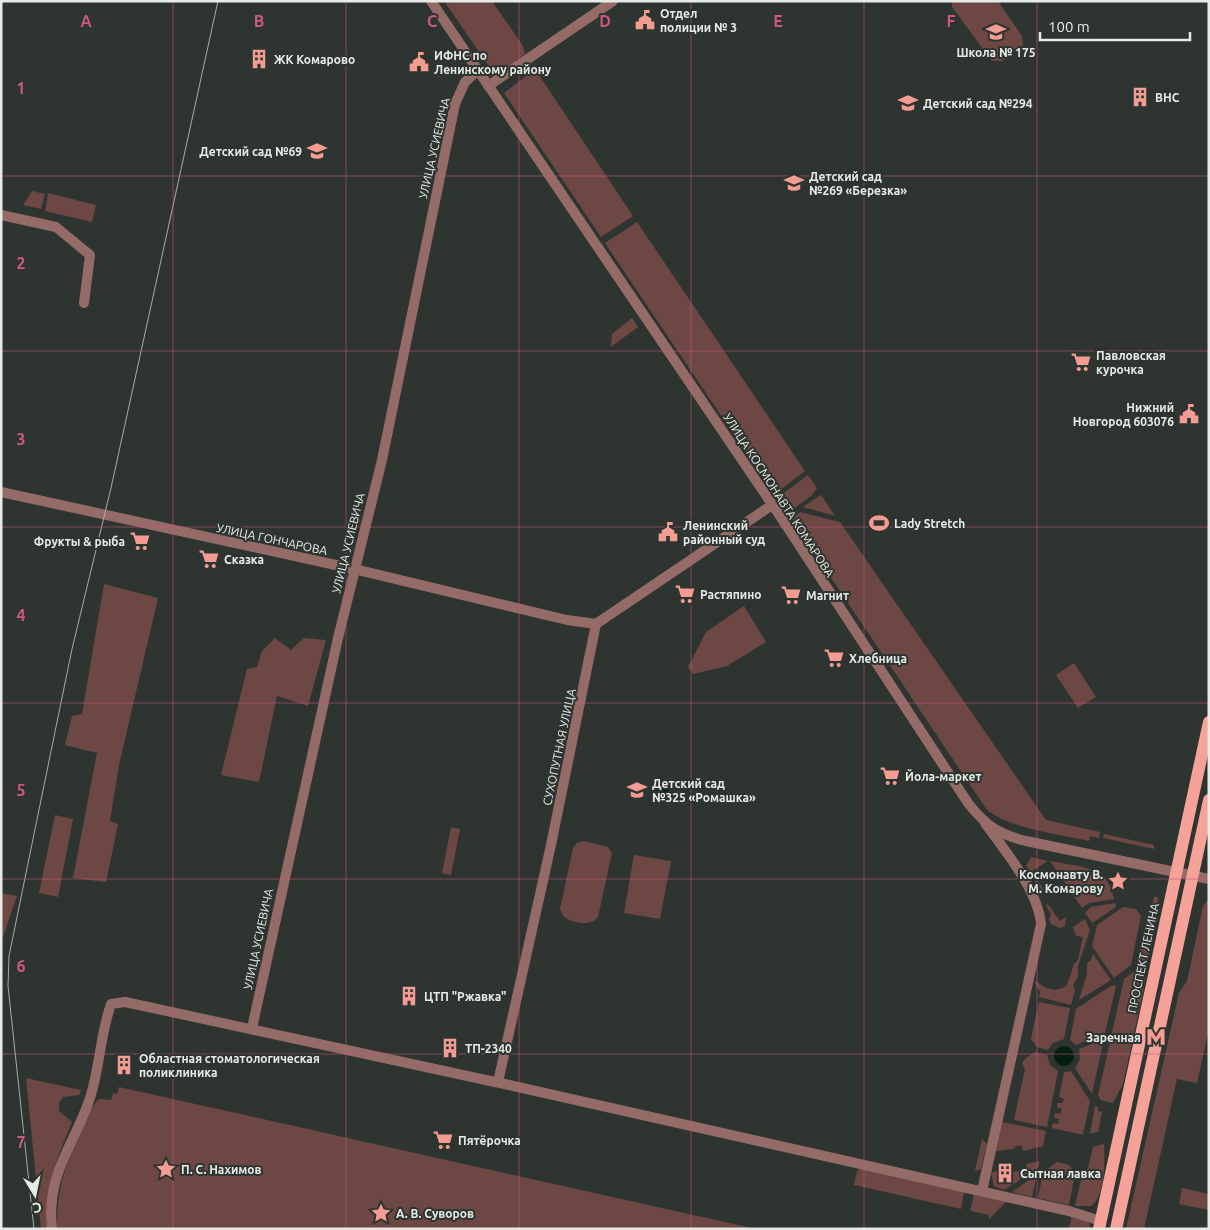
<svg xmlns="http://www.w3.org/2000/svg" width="1210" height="1230" viewBox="0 0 1210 1230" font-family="Ubuntu,sans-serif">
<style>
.green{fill:#6c4743}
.water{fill:#011e11}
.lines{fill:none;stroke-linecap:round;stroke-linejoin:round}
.minor{stroke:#946b67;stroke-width:10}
.tertiary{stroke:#946b67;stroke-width:10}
.primary{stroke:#f5a299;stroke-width:12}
.tram{stroke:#a7aca9;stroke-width:1}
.grid{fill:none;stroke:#cd5785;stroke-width:1;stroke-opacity:0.55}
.labels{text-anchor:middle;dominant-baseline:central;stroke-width:4;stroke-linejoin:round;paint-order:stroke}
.poi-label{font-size:12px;font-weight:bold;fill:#e7ebe8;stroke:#2e3531;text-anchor:start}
.street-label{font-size:12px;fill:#e7ebe8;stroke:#2e3531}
.grid-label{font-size:16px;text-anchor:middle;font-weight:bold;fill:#cd5785;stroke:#2e3531;stroke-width:4;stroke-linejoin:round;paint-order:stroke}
</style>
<rect width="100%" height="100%" fill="#2e3531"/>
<g class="green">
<path d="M444,1H492L523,46L525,54L499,73L493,72Z"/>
<path d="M952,1H998L1022,36L1023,45L1002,61H992L952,7Z"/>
<path d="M535,69L633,216L601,237L504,93Z"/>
<path d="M32,191L45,194L41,209L23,205Z"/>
<path d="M48,193L96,205L92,222L45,211Z"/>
<path d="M637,222L805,471L779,491L757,458L751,460L605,243Z"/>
<path d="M632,318L638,327L611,347L612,334Z"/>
<path d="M808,475L817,488L812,495L792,510L781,495Z"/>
<path d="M821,495L835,516L803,507Z"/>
<path d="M800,512L840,522L1046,820L1100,832L1099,838L1090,836L1089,841C1059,834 1011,829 987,810L791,518Z"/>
<path d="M104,584L158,598L119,765L110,821L118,824L106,882L73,878L97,753L65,745L72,716L82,714Z"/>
<path d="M744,606L766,642L727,666L693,674L688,667L706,632Z"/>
<path d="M275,638L291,650L304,638L326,640L308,706L277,696L259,782L221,775L247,669L257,667L262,651Z"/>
<path d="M1074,663L1096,697L1078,708L1056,675Z"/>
<path d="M55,815L73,819L58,897L39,893Z"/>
<path d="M451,827L460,829L451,875L442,873Z"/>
<path d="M1104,834L1154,845V849L1103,838Z"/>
<path d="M584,841L608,847L612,853L598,917C590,928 562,923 560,909L573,848L577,843Z"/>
<path d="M634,855L671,861L660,919L624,913Z"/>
<path d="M1031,857L1048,861L1032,871L1045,892L1039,891L1035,887V880L1026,866Z"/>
<path d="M1050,861C1079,867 1109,865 1114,899L1089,903L1082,908Z"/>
<path d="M1,893L17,896L1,943Z"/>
<path d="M1154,897H1158V900L1143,992L1123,1084L1113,1103L1101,1100L1098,1095L1124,979L1135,971L1147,916L1151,912Z"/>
<path d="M1209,898V1029L1197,1083L1177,1079L1144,1229H1126L1179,993L1187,981L1203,906Z"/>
<path d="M1047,903L1060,921L1066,917L1065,926L1060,928L1051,924L1049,919L1051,914L1046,906Z"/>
<path d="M1115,903L1116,907L1092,923L1085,913L1091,907Z"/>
<path d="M1123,907L1136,909L1141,916L1131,965L1114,978L1092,946L1097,925Z"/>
<path d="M1085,919L1090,930L1078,966V977L1073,985L1075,990L1071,1005L1039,997L1040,992L1034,982L1037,981C1044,990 1059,993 1067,985L1074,964L1078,960L1083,937L1076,936L1073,927Z"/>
<path d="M1093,954L1111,980L1079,1000L1087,974V963L1091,960Z"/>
<path d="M1112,985L1116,986L1105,1033L1076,1045L1070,1040L1076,1009Z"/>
<path d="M1039,1002L1070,1008L1064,1039L1053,1043L1048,1050L1037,1047L1031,1039Z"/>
<path d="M1104,1039L1092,1094L1075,1068L1080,1059L1079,1049Z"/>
<path d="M1035,1052L1047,1055L1050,1065L1058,1071L1047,1127L1014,1120L1025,1069L1022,1063L1026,1058Z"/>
<path d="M1071,1071L1090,1101L1083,1135L1052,1128L1053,1123L1058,1124L1059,1119L1054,1118L1055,1113L1060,1114L1062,1109L1057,1107V1103H1062L1064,1099L1059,1097L1064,1072Z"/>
<path d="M26,1078L81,1090L79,1095L63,1097L59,1103V1111L72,1122C56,1160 46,1186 47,1229H41Z"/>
<path d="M119,1087L756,1229H57C57,1188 64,1169 80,1132C85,1120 89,1109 99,1099L111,1100L113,1093L117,1094Z"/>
<path d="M1095,1106L1098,1107V1111L1102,1112L1098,1132L1090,1134Z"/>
<path d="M1002,1122L1046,1131L1043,1146L1023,1151L1021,1145L1014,1147V1149L996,1151Z"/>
<path d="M982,1139L987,1144L981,1169L975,1171Z"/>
<path d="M1104,1144C1105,1159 1105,1198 1091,1206H1075L1082,1175L1088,1168L1093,1147Z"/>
<path d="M1040,1161L1038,1168L1004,1190L994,1186L991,1173L1000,1170L1001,1176L1009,1174V1172L1027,1170L1026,1164Z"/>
<path d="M1057,1162L1069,1165L1075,1173L1069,1205L1038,1198L1043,1172Z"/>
<path d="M861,1168L964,1192L961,1209L854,1185L857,1171Z"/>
<path d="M1033,1177H1036L1032,1197L1012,1192Z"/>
<path d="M1182,1188L1209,1194V1210L1179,1204Z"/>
<path d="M974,1194L1006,1200V1202L989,1219V1215L970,1211Z"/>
<path d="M1072,1215L1088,1221L1091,1229H1069Z"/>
</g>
<g class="water">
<path d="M659,782L669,786V797L655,790V785Z"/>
<circle cx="1064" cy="1056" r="10"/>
</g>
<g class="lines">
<g class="minor">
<path d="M488,86L613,1"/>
<path d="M1,215L56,227L90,255L84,303"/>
<path d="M1,492L354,569L567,620L596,624"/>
<path d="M252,1028L338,638L382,460L455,104L465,82L477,71"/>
<path d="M498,1082L551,845L596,624L772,505"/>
<path d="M982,1191L1041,924C1038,890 1005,851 985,823"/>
<path d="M52,1229C46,1173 74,1146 90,1098C100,1067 100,1035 111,1004L125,1002L509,1085L1069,1211L1101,1221"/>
</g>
<path class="tertiary" d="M431,1L782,519L968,803C986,826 998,834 1026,841L1209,879"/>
<g class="primary">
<path d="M1099,1229L1209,722"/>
<path d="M1116,1229L1209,800"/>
</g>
<path class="tram" d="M34,1229L8,986L9,956L72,649L111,488L218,1"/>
</g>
<path class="grid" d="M173,1V1229M346,1V1229M519,1V1229M691,1V1229M864,1V1229M1037,1V1229M1,176H1209M1,351H1209M1,527H1209M1,703H1209M1,879H1209M1,1054H1209"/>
<defs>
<symbol id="civic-bare" viewBox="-9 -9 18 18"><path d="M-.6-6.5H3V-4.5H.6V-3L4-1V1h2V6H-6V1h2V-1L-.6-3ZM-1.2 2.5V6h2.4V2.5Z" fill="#f59c92" stroke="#2e3531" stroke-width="2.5" paint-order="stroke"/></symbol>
<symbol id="school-bare" viewBox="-9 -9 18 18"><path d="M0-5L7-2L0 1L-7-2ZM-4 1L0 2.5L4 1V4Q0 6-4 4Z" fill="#f59c92" stroke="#2e3531" stroke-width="2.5" paint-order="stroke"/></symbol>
<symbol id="building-bare" viewBox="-9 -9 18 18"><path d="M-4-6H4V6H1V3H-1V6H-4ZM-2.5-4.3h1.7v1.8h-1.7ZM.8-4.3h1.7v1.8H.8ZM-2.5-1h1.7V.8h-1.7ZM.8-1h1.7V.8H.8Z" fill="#f59c92" stroke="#2e3531" stroke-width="2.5" paint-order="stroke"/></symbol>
<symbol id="supermarket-bare" viewBox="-9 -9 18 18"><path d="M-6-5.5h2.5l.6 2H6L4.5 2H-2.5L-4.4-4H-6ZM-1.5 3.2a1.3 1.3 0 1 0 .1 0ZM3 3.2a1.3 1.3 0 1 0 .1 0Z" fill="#f59c92" stroke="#2e3531" stroke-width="2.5" paint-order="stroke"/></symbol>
<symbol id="stadium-bare" viewBox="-9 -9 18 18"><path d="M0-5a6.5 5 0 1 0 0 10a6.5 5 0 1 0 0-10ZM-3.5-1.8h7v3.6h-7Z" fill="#f59c92" stroke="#2e3531" stroke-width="2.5" paint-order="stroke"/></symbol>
<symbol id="sight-bare" viewBox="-9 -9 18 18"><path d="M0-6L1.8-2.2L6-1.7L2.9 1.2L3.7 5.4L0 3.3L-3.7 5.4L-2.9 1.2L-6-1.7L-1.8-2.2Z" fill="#f59c92" stroke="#2e3531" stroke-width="2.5" paint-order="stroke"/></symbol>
<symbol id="metro-bare" viewBox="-9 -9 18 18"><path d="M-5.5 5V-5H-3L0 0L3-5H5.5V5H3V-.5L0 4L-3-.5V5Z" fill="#f59c92" stroke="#2e3531" stroke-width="2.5" paint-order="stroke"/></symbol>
</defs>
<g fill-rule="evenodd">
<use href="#civic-bare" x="631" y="6" width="28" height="28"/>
<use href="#school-bare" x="982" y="18" width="28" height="28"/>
<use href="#building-bare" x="245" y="45" width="28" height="28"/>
<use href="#civic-bare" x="405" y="48" width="28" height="28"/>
<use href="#building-bare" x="1126" y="83" width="28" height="28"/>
<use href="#school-bare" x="894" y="89" width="28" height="28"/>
<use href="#school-bare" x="303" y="137" width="28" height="28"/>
<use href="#school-bare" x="780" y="169" width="28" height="28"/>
<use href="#supermarket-bare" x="1067" y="348" width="28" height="28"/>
<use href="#civic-bare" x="1175" y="400" width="28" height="28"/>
<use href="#stadium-bare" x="865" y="509" width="28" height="28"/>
<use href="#civic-bare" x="654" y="518" width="28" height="28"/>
<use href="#supermarket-bare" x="126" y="527" width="28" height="28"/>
<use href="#supermarket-bare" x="195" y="545" width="28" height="28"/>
<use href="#supermarket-bare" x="671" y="580" width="28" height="28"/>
<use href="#supermarket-bare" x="777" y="581" width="28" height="28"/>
<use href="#supermarket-bare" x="820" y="644" width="28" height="28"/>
<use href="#supermarket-bare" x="876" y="762" width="28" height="28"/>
<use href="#school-bare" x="623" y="776" width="28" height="28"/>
<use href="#sight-bare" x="1104" y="867" width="28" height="28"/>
<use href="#building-bare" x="395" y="982" width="28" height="28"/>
<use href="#metro-bare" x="1142" y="1023" width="28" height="28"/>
<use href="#building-bare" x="436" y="1034" width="28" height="28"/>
<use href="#building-bare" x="110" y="1051" width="28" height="28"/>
<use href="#supermarket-bare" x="429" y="1126" width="28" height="28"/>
<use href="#sight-bare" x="152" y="1155" width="28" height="28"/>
<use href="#building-bare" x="991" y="1159" width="28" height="28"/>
<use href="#sight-bare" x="367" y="1199" width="28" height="28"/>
</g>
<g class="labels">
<g class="poi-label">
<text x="660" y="13">Отдел<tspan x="660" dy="14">полиции № 3</tspan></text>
<text x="996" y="52" text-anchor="middle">Школа № 175</text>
<text x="434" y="55">ИФНС по<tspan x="434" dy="14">Ленинскому району</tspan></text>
<text x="274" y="59">ЖК Комарово</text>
<text x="1155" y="97">ВНС</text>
<text x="923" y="103">Детский сад №294</text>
<text x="302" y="151" text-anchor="end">Детский сад №69</text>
<text x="809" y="176">Детский сад<tspan x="809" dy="14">№269 «Березка»</tspan></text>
<text x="1096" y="355">Павловская<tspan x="1096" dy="14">курочка</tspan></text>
<text x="1174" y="407" text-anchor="end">Нижний<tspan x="1174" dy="14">Новгород 603076</tspan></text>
<text x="894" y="523">Lady Stretch</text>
<text x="683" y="525">Ленинский<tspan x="683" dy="14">районный суд</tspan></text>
<text x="125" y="541" text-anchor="end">Фрукты &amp; рыба</text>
<text x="224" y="559">Сказка</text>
<text x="700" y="594">Растяпино</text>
<text x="806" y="595">Магнит</text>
<text x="849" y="658">Хлебница</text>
<text x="905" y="776">Йола-маркет</text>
<text x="652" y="783">Детский сад<tspan x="652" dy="14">№325 «Ромашка»</tspan></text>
<text x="1103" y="874" text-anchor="end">Космонавту В.<tspan x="1103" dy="14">М. Комарову</tspan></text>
<text x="424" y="996">ЦТП "Ржавка"</text>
<text x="1141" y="1037" text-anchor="end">Заречная</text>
<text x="465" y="1048">ТП-2340</text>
<text x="139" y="1058">Областная стоматологическая<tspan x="139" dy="14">поликлиника</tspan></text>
<text x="458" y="1140">Пятёрочка</text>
<text x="181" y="1169">П. С. Нахимов</text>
<text x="1020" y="1173">Сытная лавка</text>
<text x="396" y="1213">А. В. Суворов</text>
</g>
<g class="street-label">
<text transform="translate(434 148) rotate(-77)">УЛИЦА УСИЕВИЧА</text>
<text transform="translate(779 495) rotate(57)">УЛИЦА КОСМОНАВТА КОМАРОВА</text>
<text transform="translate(272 539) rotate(12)">УЛИЦА ГОНЧАРОВА</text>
<text transform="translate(348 543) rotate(-76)">УЛИЦА УСИЕВИЧА</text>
<text transform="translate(559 747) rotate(-78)">СУХОПУТНАЯ УЛИЦА</text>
<text transform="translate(258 939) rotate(-78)">УЛИЦА УСИЕВИЧА</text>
<text transform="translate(1143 958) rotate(-78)">ПРОСПЕКТ ЛЕНИНА</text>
</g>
</g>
<g class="grid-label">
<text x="86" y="27">A</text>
<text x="259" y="27">B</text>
<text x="432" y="27">C</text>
<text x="605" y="27">D</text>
<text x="778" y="27">E</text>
<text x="951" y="27">F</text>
<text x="21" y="94">1</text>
<text x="21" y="269">2</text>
<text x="21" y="445">3</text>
<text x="21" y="621">4</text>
<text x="21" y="796">5</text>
<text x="21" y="972">6</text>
<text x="21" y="1148">7</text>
</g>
<rect width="1210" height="1230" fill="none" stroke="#e7ebe8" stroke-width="5"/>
<g transform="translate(35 1195) rotate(170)" stroke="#2e3531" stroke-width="4" paint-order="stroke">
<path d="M0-4L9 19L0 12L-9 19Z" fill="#e7ebe8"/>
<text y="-8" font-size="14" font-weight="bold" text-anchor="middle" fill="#e7ebe8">С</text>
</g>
<path d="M1040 32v8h150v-8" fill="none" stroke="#e7ebe8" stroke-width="2.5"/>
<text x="1048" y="32" font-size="15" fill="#e7ebe8" stroke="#2e3531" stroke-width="4" paint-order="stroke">100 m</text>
</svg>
